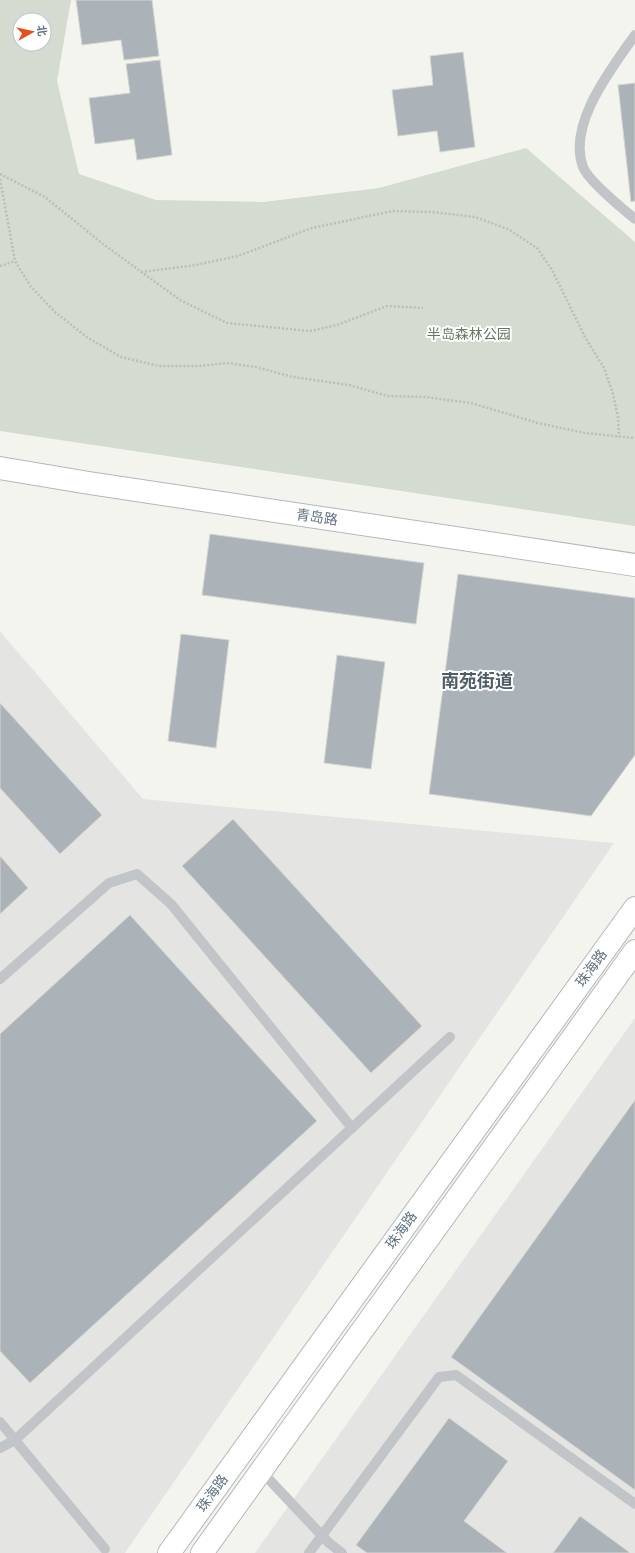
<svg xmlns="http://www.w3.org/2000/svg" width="635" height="1553" viewBox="0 0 635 1553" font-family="Jost,'Noto Sans SC',sans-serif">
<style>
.built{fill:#e4e5e3}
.green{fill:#d4dbd0;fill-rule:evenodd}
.building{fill:#acb3b8;stroke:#d5d5d2}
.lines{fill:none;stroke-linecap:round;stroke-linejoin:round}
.secondary-casing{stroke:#b3b8bc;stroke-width:24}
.path{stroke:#bbbdbf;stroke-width:2.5;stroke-dasharray:2 2;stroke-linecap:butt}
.lane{stroke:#c1c5c8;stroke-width:10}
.secondary{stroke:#fff;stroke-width:22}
.labels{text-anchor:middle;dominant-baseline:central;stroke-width:4;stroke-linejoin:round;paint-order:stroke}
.park-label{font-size:14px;fill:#657861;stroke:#fff}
.street-label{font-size:14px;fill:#627381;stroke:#fff}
.district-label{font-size:18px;font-weight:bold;fill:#505c66;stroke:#fff}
</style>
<rect width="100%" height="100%" fill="#f4f4ef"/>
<g class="built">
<path d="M0,631L143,799L614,843L125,1553H0Z"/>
<path d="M635,1018V1553H255Z"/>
</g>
<path class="green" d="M0,0H71L57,81L79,174L156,200L263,202L379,188L526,148L635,242V526L0,431ZM20,20H44V44H20Z"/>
<g class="building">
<path d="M76,0H152L159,56L124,60L121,40L82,45Z"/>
<path d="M463,52L475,147L440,152L437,131L398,136L392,90L433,85L430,56Z"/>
<path d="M160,60L172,155L137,160L134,139L95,144L89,98L130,93L126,64Z"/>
<path d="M635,83V201L631,202L618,85Z"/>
<path d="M210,534L424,563L416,624L202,595Z"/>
<path d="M458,574L635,598V755L591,816L429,794Z"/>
<path d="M181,634L229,640L216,748L168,741Z"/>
<path d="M337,655L385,662L371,769L324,763Z"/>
<path d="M0,703L102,815L60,854L0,788Z"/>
<path d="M233,819L422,1026L371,1073L182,866Z"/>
<path d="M0,856L28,888L0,914Z"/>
<path d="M130,915L317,1121L30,1383L0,1351V1034Z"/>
<path d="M635,1100V1490L451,1357Z"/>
<path d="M449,1418L508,1461L464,1521L507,1553H367L356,1545Z"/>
<path d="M580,1516L629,1552V1553H553Z"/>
</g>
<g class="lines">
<defs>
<g id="secondary">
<path d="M0,468L89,483L635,565"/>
<path d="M169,1553L635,908"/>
<path d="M202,1553L635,951"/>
</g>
</defs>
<use href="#secondary" class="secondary-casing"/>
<g class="path">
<path d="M0,174L45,197L103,244L180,300L227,323L310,331L337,325L387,306L423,308"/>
<path d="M0,179L15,261L31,287L55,312L88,338L121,357L159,366H199L227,363L256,367L293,377L349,385L388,396L425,397L471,403L538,423L585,433L635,438"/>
<path d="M0,266L15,261"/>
<path d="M141,272L196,265L238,256L312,228L393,211L433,212L475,217L508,229L537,248L552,270L585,337L604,368L613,394L618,417L619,437"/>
</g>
<g class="lane">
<path d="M635,35C612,68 567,124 583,167C588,180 624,210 635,219"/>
<path d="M0,979L109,883L137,874L171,904L352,1128"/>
<path d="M0,1422L105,1549"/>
<path d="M0,1448L15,1440L450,1037"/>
<path d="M261,1471L329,1543L342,1553"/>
<path d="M309,1553L439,1377L456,1375L635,1504"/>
</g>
<use href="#secondary" class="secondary"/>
</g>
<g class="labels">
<g class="park-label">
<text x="469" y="334">半岛森林公园</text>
</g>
<g class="street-label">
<text transform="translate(317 517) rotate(8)">青岛路</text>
<text transform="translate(591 968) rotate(-54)">珠海路</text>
<text transform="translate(401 1230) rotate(-54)">珠海路</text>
<text transform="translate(212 1493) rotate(-54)">珠海路</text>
</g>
<g class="district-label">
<text x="477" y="681">南苑街道</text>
</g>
</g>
<g transform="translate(32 32) rotate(82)"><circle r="19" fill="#ffffff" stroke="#c0c7cd"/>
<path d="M0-3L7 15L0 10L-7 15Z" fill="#e64e1d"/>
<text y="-6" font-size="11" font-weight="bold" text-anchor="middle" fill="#627381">北</text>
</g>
</svg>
